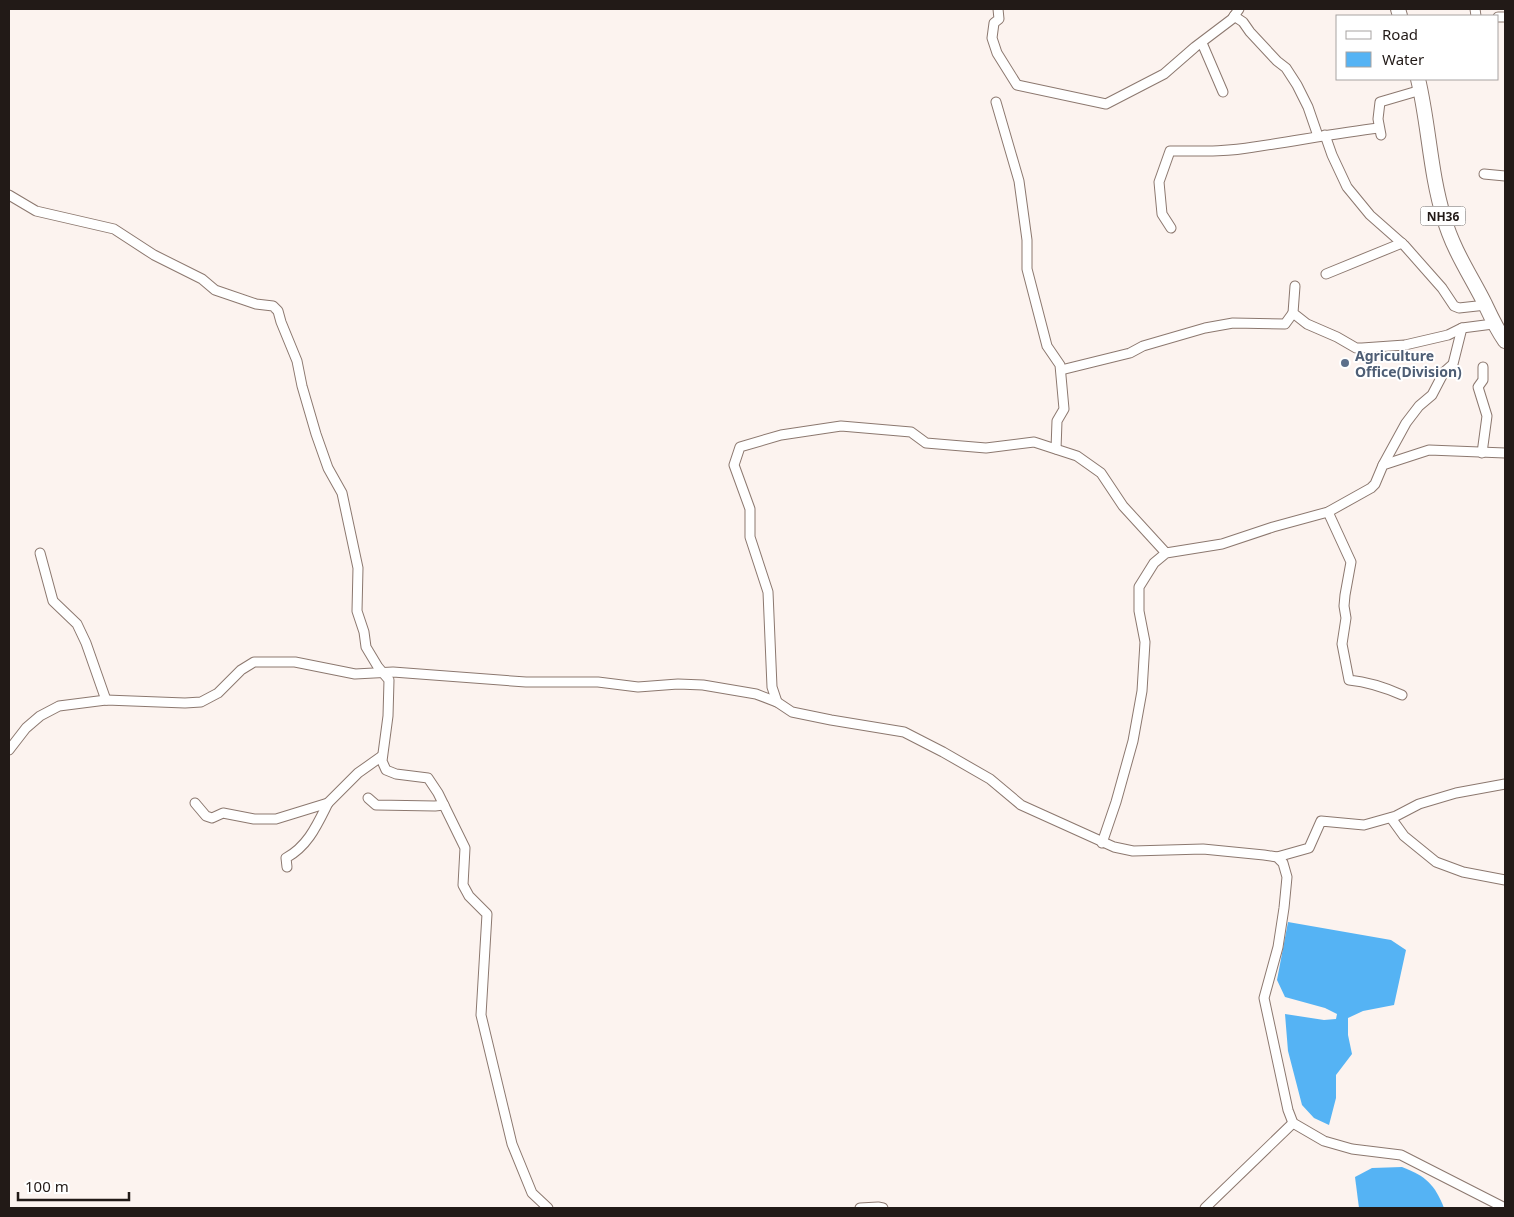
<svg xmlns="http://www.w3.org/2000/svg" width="1514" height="1217" viewBox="0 0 1514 1217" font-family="'Noto Sans',sans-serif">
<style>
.water{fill:#55b3f4}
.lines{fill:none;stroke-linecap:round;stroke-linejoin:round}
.minor-casing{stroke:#8c786f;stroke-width:11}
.highway-casing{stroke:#8c786f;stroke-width:16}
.minor{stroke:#fff;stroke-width:9}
.highway{stroke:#fff;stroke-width:14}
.service-dot{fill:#5c6f8a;stroke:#fff;stroke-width:2}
.labels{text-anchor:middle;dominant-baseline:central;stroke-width:4;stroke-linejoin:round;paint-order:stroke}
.shield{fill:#fff;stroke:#645f5d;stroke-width:1}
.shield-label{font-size:12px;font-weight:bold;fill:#221a17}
.service-label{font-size:14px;font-weight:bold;fill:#4e5e75;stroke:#fff;text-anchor:start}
</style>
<rect width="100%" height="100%" fill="#fcf3ef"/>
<g class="water">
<path d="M1288,922L1391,940L1406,950L1394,1005L1363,1011L1348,1018V1035L1352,1054L1336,1075V1098L1329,1125L1314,1118L1302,1105L1288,1051L1285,1014L1324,1020L1336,1019L1337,1014L1325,1008L1285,997L1277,980Z"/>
<path d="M1402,1167C1426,1176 1435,1185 1444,1208H1359L1355,1177L1372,1168Z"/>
</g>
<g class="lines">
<defs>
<g id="minor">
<path d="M998,9L999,19L994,23L992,38L997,53L1017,85L1106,104L1164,74L1195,47L1232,19L1239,9"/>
<path d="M1475,9L1476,16"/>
<path d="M1234,16L1243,22L1250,32L1277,61L1286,68L1297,85L1308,107L1318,136"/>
<path d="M1498,17H1505"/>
<path d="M1202,43L1223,92"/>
<path d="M996,102L1019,181L1027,240V269L1047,346L1060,365L1064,409L1057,421L1056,449"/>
<path d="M1325,135L1332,155L1347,187L1370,215L1404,245L1442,288L1454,306L1459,308L1486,305"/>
<path d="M1381,135L1378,119L1380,102L1421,90"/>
<path d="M1484,174L1505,176"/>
<path d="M9,195L36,211L114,229L154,255L202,279L215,290L256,304L273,306L278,311L281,322L297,361L302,386L316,434L328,468L342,493L355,554L358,568L357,611L364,632L366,647L378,667L389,680L388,716L382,761L386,770L396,774L428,778L438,793L465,848L463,885L469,896L487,914L481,1015L512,1144L532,1193L548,1208"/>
<path d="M1171,228L1162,214L1159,182L1170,151C1198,151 1226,152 1254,147C1296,141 1337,133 1379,128"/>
<path d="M1326,274L1402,243"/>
<path d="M1295,286L1293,313L1307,324L1337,337L1356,348H1362L1405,345L1448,335L1462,328L1493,324"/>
<path d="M1061,370L1130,353L1143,346L1205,328L1233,323L1285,324L1293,313"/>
<path d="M1482,453L1487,416L1478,387L1483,380V367"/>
<path d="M1383,465L1406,423L1419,406L1432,395L1444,372L1453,364L1462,328"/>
<path d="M1328,512L1351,562L1345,595L1344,606L1346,618L1342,644L1349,680C1369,682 1384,687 1402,695"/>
<path d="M40,553L53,601L77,624L86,643L106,700"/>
<path d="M777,702L772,687L768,592L750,537V509L734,465L740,447L781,435L841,426L911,432L926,443L986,448L1034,442L1077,456L1101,473L1123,506L1166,553"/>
<path d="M9,750L26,728L40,716L59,706L106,700L185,703L201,702L218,693L241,670L254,662H295L355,674L393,672L526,682H598L638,687L678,684L703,685L756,694L777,702L792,712L831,720L904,732L943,752L990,779L1021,805L1114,847L1133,851L1203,849L1264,855L1277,857L1283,863L1287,877L1284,908L1278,947L1264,998L1288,1110L1293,1123L1324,1141L1352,1149L1401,1155L1505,1208"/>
<path d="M368,798L376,805L435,806L444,805"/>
<path d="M195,803L206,816L212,818L223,813L254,819H276L328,803L358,773L382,756"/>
<path d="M1391,818L1404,836L1436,862L1463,872L1505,880"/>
<path d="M1102,843L1116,802L1133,741L1142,691L1145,642L1139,611V587L1154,563L1166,553L1222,544L1273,527L1328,512L1371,488L1375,484L1383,465L1429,450L1505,453"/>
<path d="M1277,857L1309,848L1321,821L1364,825L1396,816L1419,804L1456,793L1505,784"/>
<path d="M287,867L286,858C308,846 317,825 328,803"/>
<path d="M860,1208L878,1207L883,1208"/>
<path d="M1205,1208L1293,1123"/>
</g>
<g id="highway">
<path d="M1398,9L1400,16"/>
<path d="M1418,79C1429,125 1430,173 1444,218C1453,250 1471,276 1485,304C1492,319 1496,328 1505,341"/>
</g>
</defs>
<use href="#minor" class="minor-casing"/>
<use href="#highway" class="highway-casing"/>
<use href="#minor" class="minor"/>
<use href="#highway" class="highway"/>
</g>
<circle class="service-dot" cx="1345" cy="363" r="5"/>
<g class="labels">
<rect class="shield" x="1420.5" y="206.5" width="45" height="19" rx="4"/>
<g class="shield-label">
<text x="1443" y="216">NH36</text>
</g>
<g class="service-label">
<text x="1355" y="355">Agriculture<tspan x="1355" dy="16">Office(Division)</tspan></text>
</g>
</g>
<rect width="1514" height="1217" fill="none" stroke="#221a17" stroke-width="20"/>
<rect x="1336" y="15" width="162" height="65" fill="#ffffff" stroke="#a7a3a2"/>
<rect x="1346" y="31" width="25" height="8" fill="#ffffff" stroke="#a7a3a2"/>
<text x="1382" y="40" font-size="15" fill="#221a17">Road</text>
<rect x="1346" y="52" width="25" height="15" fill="#55b3f4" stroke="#a7a3a2"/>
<text x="1382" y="65" font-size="15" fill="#221a17">Water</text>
<path d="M18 1192v8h111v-8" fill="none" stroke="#221a17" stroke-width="2.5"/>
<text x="25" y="1192" font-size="15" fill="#221a17" stroke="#ffffff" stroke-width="4" paint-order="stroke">100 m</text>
</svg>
